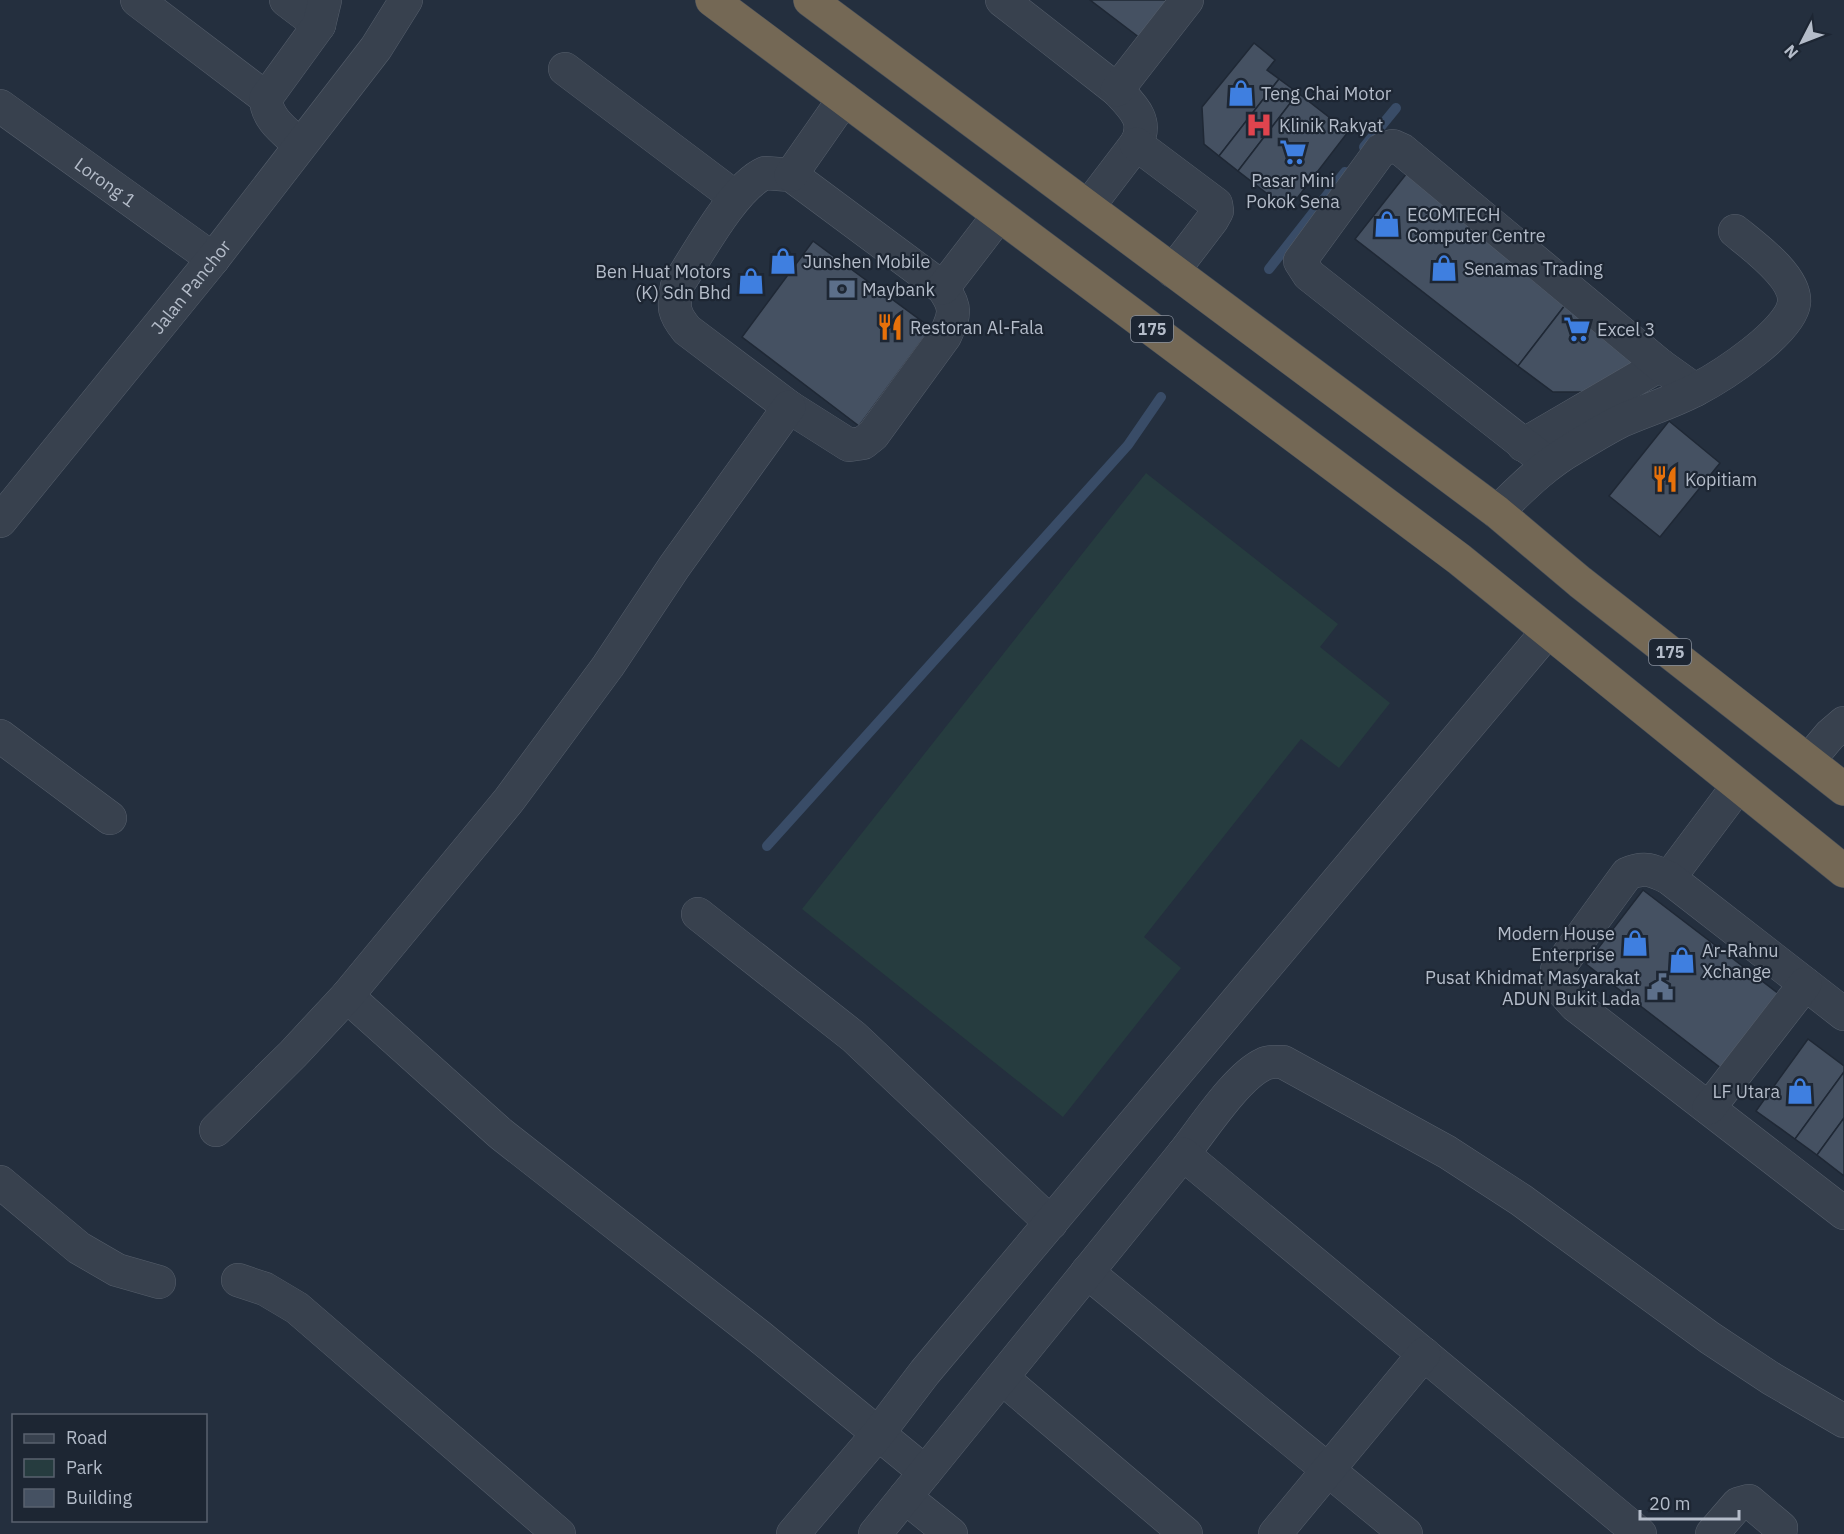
<svg xmlns="http://www.w3.org/2000/svg" width="1844" height="1534" viewBox="0 0 1844 1534" font-family="'IBM Plex Sans',sans-serif">
<style>
.green{fill:#263c3f}
.lines{fill:none;stroke-linecap:round;stroke-linejoin:round}
.stream{stroke:#394c67;stroke-width:10}
.building{fill:#455162;stroke:#1f2835;stroke-width:1.5}
.minor-casing{stroke:#565f6c;stroke-width:34}
.highway-casing{stroke:#434c59;stroke-width:34}
.minor{stroke:#38414e;stroke-width:33}
.highway{stroke:#746855;stroke-width:33}
.labels{text-anchor:middle;dominant-baseline:central;stroke-width:4.5;stroke-linejoin:round;paint-order:stroke}
.shield{fill:#1d2633;stroke:#878f9c;stroke-width:1.5}
.shield-label{font-size:16px;font-weight:bold;fill:#b4bcc9}
.poi-label{font-size:18px;fill:#b4bcc9;stroke:#1d2633;text-anchor:start}
.street-label{font-size:18px;fill:#b4bcc9;stroke:#1d2633}
</style>
<rect width="100%" height="100%" fill="#242f3e"/>
<path class="green" d="M1146,473L1338,624L1320,647L1390,703L1339,768L1301,739L1144,937L1181,968L1063,1117L802,909Z"/>
<g class="lines">
<g class="stream">
<path d="M1364,147L1396,108"/>
<path d="M1269,269L1345,172"/>
<path d="M767,846L1128,445L1161,397"/>
</g>
</g>
<g class="building">
<path d="M1090,0H1170L1140,38Z"/>
<path d="M1254,43L1275,60L1267,70L1279,79L1219,156L1204,144L1202,107Z"/>
<path d="M1279,79L1298,93L1238,171L1219,156Z"/>
<path d="M1298,93L1348,132L1288,210L1238,171Z"/>
<path d="M1407,173L1569,300L1518,366L1355,239Z"/>
<path d="M813,241L931,328L859,426L742,337Z"/>
<path d="M1569,300L1644,358L1585,392H1553L1518,366Z"/>
<path d="M1669,421L1720,463L1660,537L1609,496Z"/>
<path d="M1643,890L1783,997L1726,1072L1586,964Z"/>
<path d="M1808,1039L1844,1066V1072L1795,1139L1756,1111Z"/>
<path d="M1844,1072V1118L1817,1155L1795,1139Z"/>
<path d="M1844,1118V1176L1817,1155Z"/>
</g>
<g class="lines">
<defs>
<g id="minor">
<path d="M137,0L266,98"/>
<path d="M286,0L319,25"/>
<path d="M1002,0L1117,90C1133,107 1149,121 1136,144L1088,207"/>
<path d="M565,69L735,197"/>
<path d="M1117,90L1187,0"/>
<path id="s1" d="M0,106L213,259"/>
<path d="M1136,144L1216,204L1217,211L1212,220L1173,271"/>
<path d="M300,145C286,132 266,119 266,98L319,25L325,0"/>
<path d="M765,173L791,175L943,288C957,308 955,314 945,336L873,435L863,443L849,445L789,407L687,330C673,313 673,307 677,286C697,256 733,187 765,173Z"/>
<path d="M791,175L844,99"/>
<path d="M943,288L999,215"/>
<path d="M1523,445L1660,365"/>
<path d="M1549,464L1309,275L1300,261L1381,150L1393,146L1402,150L1660,365L1695,390"/>
<path d="M1497,512C1521,489 1544,465 1574,448C1589,439 1605,429 1621,421C1646,410 1673,402 1697,389C1722,376 1790,332 1794,303C1797,277 1752,245 1735,231"/>
<path id="s2" d="M0,521L213,259L376,48L406,0"/>
<path d="M0,736L110,818"/>
<path d="M1809,760L1830,735L1844,723"/>
<path d="M1669,878L1738,786"/>
<path d="M698,914L854,1037L1051,1223"/>
<path d="M347,996L501,1134L759,1336L925,1472"/>
<path d="M1844,1014L1669,878C1653,870 1644,866 1627,874L1557,970L1558,986L1575,1005L1844,1213"/>
<path d="M1709,1108L1805,984"/>
<path d="M216,1130L293,1054L347,996L509,800L608,666L674,567L789,407"/>
<path d="M1183,1154C1203,1129 1237,1076 1264,1064C1270,1061 1277,1062 1283,1062L1447,1152L1521,1200L1710,1338L1772,1379L1844,1421"/>
<path d="M0,1182L79,1248L117,1270L159,1282"/>
<path d="M1087,1272L1406,1534"/>
<path d="M238,1280L265,1289L297,1308L559,1534"/>
<path d="M1002,1378L1186,1534"/>
<path d="M905,1497L951,1534"/>
<path d="M793,1534L877,1435L925,1372L1547,632"/>
<path d="M875,1534L1183,1154L1640,1534"/>
<path d="M1275,1534L1424,1354"/>
<path d="M1712,1534L1738,1504L1749,1501L1781,1528L1780,1534"/>
</g>
<g id="highway">
<path d="M712,0L1459,559L1844,871"/>
<path d="M810,0L1497,512L1580,582L1844,789"/>
</g>
</defs>
<use href="#minor" class="minor-casing"/>
<use href="#highway" class="highway-casing"/>
<use href="#minor" class="minor"/>
<use href="#highway" class="highway"/>
</g>
<defs>
<symbol id="shop-bare" viewBox="-9 -9 18 18"><path d="M-5-2.5h2.3a2.7 3.5 0 0 1 5.4 0H5L5.5 6h-11ZM-1.5-2.5h3a1.5 2.3 0 0 0-3 0Z" fill="#3f7fe0" stroke="#1d2633" stroke-width="2.5" paint-order="stroke"/></symbol>
<symbol id="hospital-bare" viewBox="-9 -9 18 18"><path d="M-5-5h3v3.5h4V-5h3V5h-3V1.5h-4V5h-3Z" fill="#e0444e" stroke="#1d2633" stroke-width="2.5" paint-order="stroke"/></symbol>
<symbol id="supermarket-bare" viewBox="-9 -9 18 18"><path d="M-6-5.5h2.5l.6 2H6L4.5 2H-2.5L-4.4-4H-6ZM-1.5 3.2a1.3 1.3 0 1 0 .1 0ZM3 3.2a1.3 1.3 0 1 0 .1 0Z" fill="#3f7fe0" stroke="#1d2633" stroke-width="2.5" paint-order="stroke"/></symbol>
<symbol id="bank-bare" viewBox="-9 -9 18 18"><path d="M-6-4H6V4H-6ZM0-2.3a2.3 2.3 0 1 0 0 4.6a2.3 2.3 0 1 0 0-4.6Z" fill="#5c6f8a" stroke="#1d2633" stroke-width="2.5" paint-order="stroke"/></symbol>
<symbol id="restaurant-bare" viewBox="-9 -9 18 18"><path d="M-5-6h1v4h1v-4h1v4h1v-4h1v5L-1.5 .5V6h-2V.5L-5-1ZM5-6V6H3V1.5H1.5Q1.5-4 5-6Z" fill="#e8710a" stroke="#1d2633" stroke-width="2.5" paint-order="stroke"/></symbol>
<symbol id="civic-bare" viewBox="-9 -9 18 18"><path d="M-.6-6.5H3V-4.5H.6V-3L4-1V1h2V6H-6V1h2V-1L-.6-3ZM-1.2 2.5V6h2.4V2.5Z" fill="#5c6f8a" stroke="#1d2633" stroke-width="2.5" paint-order="stroke"/></symbol>
</defs>
<g fill-rule="evenodd">
<use href="#shop-bare" x="1222" y="74" width="38" height="38"/>
<use href="#hospital-bare" x="1240" y="106" width="38" height="38"/>
<use href="#supermarket-bare" x="1274" y="133" width="38" height="38"/>
<use href="#shop-bare" x="1368" y="205" width="38" height="38"/>
<use href="#shop-bare" x="764" y="242" width="38" height="38"/>
<use href="#shop-bare" x="1425" y="249" width="38" height="38"/>
<use href="#shop-bare" x="732" y="262" width="38" height="38"/>
<use href="#bank-bare" x="823" y="270" width="38" height="38"/>
<use href="#restaurant-bare" x="871" y="308" width="38" height="38"/>
<use href="#supermarket-bare" x="1558" y="310" width="38" height="38"/>
<use href="#restaurant-bare" x="1646" y="460" width="38" height="38"/>
<use href="#shop-bare" x="1616" y="924" width="38" height="38"/>
<use href="#shop-bare" x="1663" y="941" width="38" height="38"/>
<use href="#civic-bare" x="1641" y="968" width="38" height="38"/>
<use href="#shop-bare" x="1781" y="1072" width="38" height="38"/>
</g>
<g class="labels">
<g class="shield">
<rect x="1131" y="316" width="42" height="26" rx="4.5"/>
<rect x="1649" y="639" width="42" height="26" rx="4.5"/>
</g>
<g class="shield-label">
<text x="1152" y="329">175</text>
<text x="1670" y="652">175</text>
</g>
<g class="poi-label">
<text x="1261" y="93">Teng Chai Motor</text>
<text x="1279" y="125">Klinik Rakyat</text>
<text x="1293" y="180" text-anchor="middle">Pasar Mini<tspan x="1293" dy="21">Pokok Sena</tspan></text>
<text x="1407" y="214">ECOMTECH<tspan x="1407" dy="21">Computer Centre</tspan></text>
<text x="803" y="261">Junshen Mobile</text>
<text x="1464" y="268">Senamas Trading</text>
<text x="731" y="271" text-anchor="end">Ben Huat Motors<tspan x="731" dy="21">(K) Sdn Bhd</tspan></text>
<text x="862" y="289">Maybank</text>
<text x="910" y="327">Restoran Al-Fala</text>
<text x="1597" y="329">Excel 3</text>
<text x="1685" y="479">Kopitiam</text>
<text x="1615" y="933" text-anchor="end">Modern House<tspan x="1615" dy="21">Enterprise</tspan></text>
<text x="1702" y="950">Ar-Rahnu<tspan x="1702" dy="21">Xchange</tspan></text>
<text x="1640" y="977" text-anchor="end">Pusat Khidmat Masyarakat<tspan x="1640" dy="21">ADUN Bukit Lada</tspan></text>
<text x="1780" y="1091" text-anchor="end">LF Utara</text>
</g>
<g class="street-label">
<text stroke="none"><textPath href="#s1" startOffset="130">Lorong 1</textPath></text>
<text stroke="none"><textPath href="#s2" startOffset="302">Jalan Panchor</textPath></text>
</g>
</g>
<rect x="12" y="1414" width="195" height="108" fill="#1d2633" stroke="#59626f" stroke-width="1.5"/>
<rect x="24" y="1434" width="30" height="9" fill="#38414e" stroke="#59626f" stroke-width="1.5"/>
<text x="66" y="1444" font-size="18" fill="#b4bcc9">Road</text>
<rect x="24" y="1459" width="30" height="18" fill="#263c3f" stroke="#59626f" stroke-width="1.5"/>
<text x="66" y="1474" font-size="18" fill="#b4bcc9">Park</text>
<rect x="24" y="1489" width="30" height="18" fill="#455162" stroke="#59626f" stroke-width="1.5"/>
<text x="66" y="1504" font-size="18" fill="#b4bcc9">Building</text>
<g transform="translate(1802 42) rotate(228)" stroke="#1d2633" stroke-width="4.5" paint-order="stroke">
<path d="M0-4.5L10 22L0 15L-10 22Z" fill="#b4bcc9"/>
<text y="-9" font-size="16" font-weight="bold" text-anchor="middle" fill="#b4bcc9">N</text>
</g>
<path d="M1640 1510v9h99v-9" fill="none" stroke="#b4bcc9" stroke-width="3"/>
<text x="1649" y="1510" font-size="18" fill="#b4bcc9" stroke="#1d2633" stroke-width="4.5" paint-order="stroke">20 m</text>
</svg>
